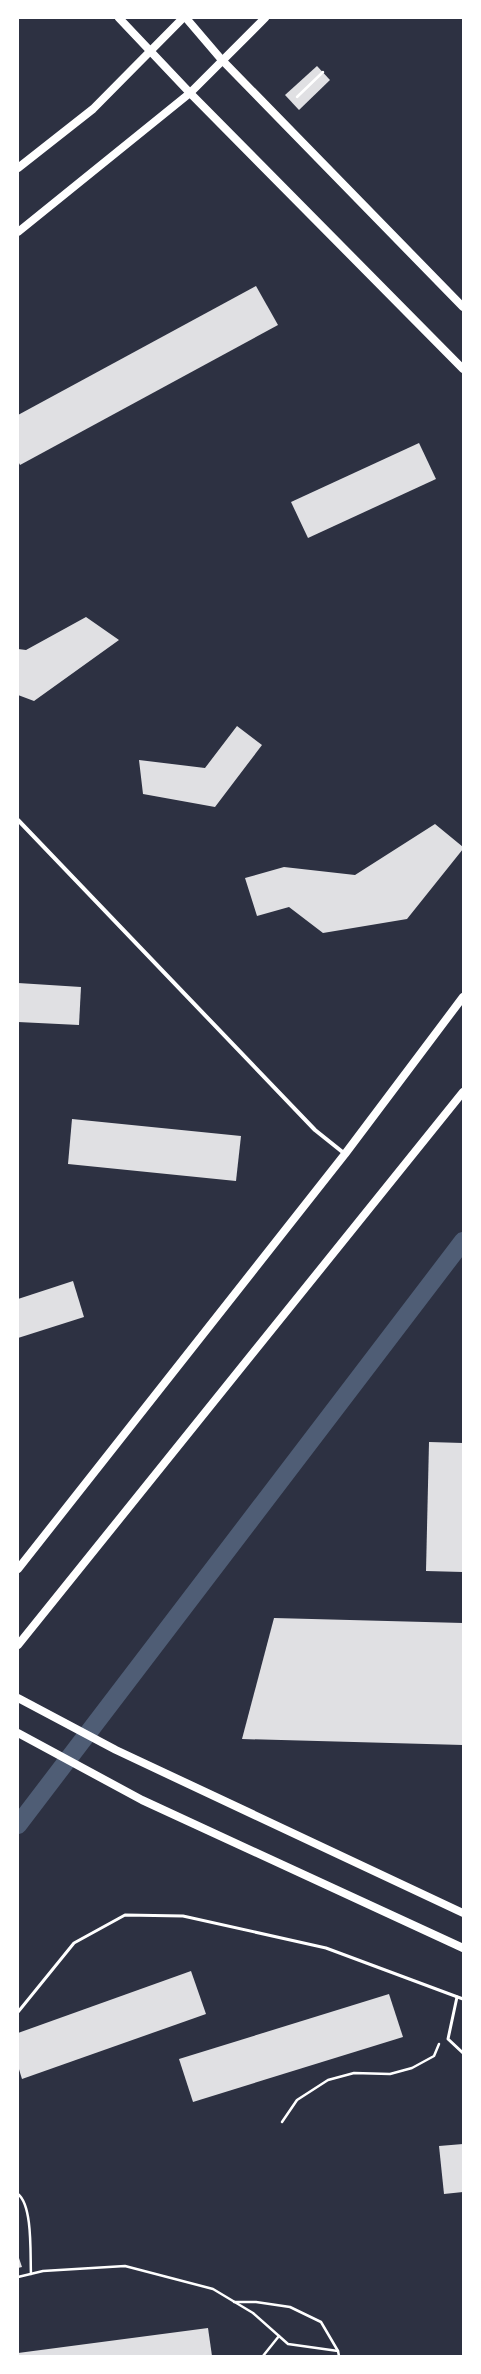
<svg xmlns="http://www.w3.org/2000/svg" width="481" height="2374" viewBox="0 0 481 2374" font-family="'Noto Serif',serif">
<style>
.lines{fill:none;stroke-linecap:round;stroke-linejoin:round}
.canal{stroke:#4f5d75;stroke-width:18}
.building{fill:#e0e0e3}
.path{stroke:#fff;stroke-width:2.5}
.service{stroke:#fff;stroke-width:3}
.minor{stroke:#fff;stroke-width:4}
.secondary{stroke:#fff;stroke-width:8}
</style>
<rect width="100%" height="100%" fill="#2d3142"/>
<g class="lines">
<path class="canal" d="M18,1825L463,1241"/>
</g>
<g class="building">
<path d="M317,66L330,80L299,110L285,95Z"/>
<path d="M256,286L278,325L20,465L18,461V415Z"/>
<path d="M419,443L436,479L308,538L291,502Z"/>
<path d="M86,617L119,640L34,701L18,695V649L26,650Z"/>
<path d="M237,726L262,745L215,807L143,794L139,760L205,768Z"/>
<path d="M435,824L463,847V849L407,919L323,933L289,907L257,916L245,878L284,867L355,875Z"/>
<path d="M18,983L81,987L79,1025L18,1022Z"/>
<path d="M72,1119L241,1136L236,1181L68,1164Z"/>
<path d="M73,1281L84,1317L18,1338V1299Z"/>
<path d="M429,1442L463,1443V1572L426,1571Z"/>
<path d="M274,1618L463,1623V1745L242,1739Z"/>
<path d="M191,1971L206,2014L22,2079L18,2066V2033Z"/>
<path d="M389,1994L403,2037L193,2102L179,2059Z"/>
<path d="M463,2144V2192L444,2194L439,2146Z"/>
<path d="M18,2255L22,2267L18,2268Z"/>
<path d="M208,2328L212,2356H18V2353Z"/>
</g>
<g class="lines">
<g class="path">
<path d="M297,97L323,72"/>
<path d="M282,2122L297,2100L328,2080L354,2073L390,2074L412,2068L434,2056L439,2044"/>
<path d="M18,2194C33,2206 30,2255 31,2274"/>
<path d="M18,2277L43,2271L125,2266L213,2289L253,2313L288,2344L338,2351"/>
<path d="M234,2302H256L290,2307L321,2322L338,2351L339,2356"/>
<path d="M263,2356L279,2336"/>
</g>
<g class="service">
<path d="M457,1997L448,2039L463,2053"/>
<path d="M18,2012L74,1943L125,1915L183,1916L326,1948L463,1999"/>
</g>
<path class="minor" d="M18,820L315,1130L345,1154"/>
<g class="secondary">
<path d="M119,18L190,93L463,369"/>
<path d="M186,18L221,59L463,307"/>
<path d="M18,168L93,109L183,18"/>
<path d="M18,232L190,93L265,18"/>
<path d="M18,1569L345,1154L463,997"/>
<path d="M18,1645L463,1092"/>
<path d="M18,1698L116,1750L463,1913"/>
<path d="M18,1733L142,1800L463,1948"/>
</g>
</g>
<rect width="481" height="2374" fill="none" stroke="#ffffff" stroke-width="38"/>
</svg>
